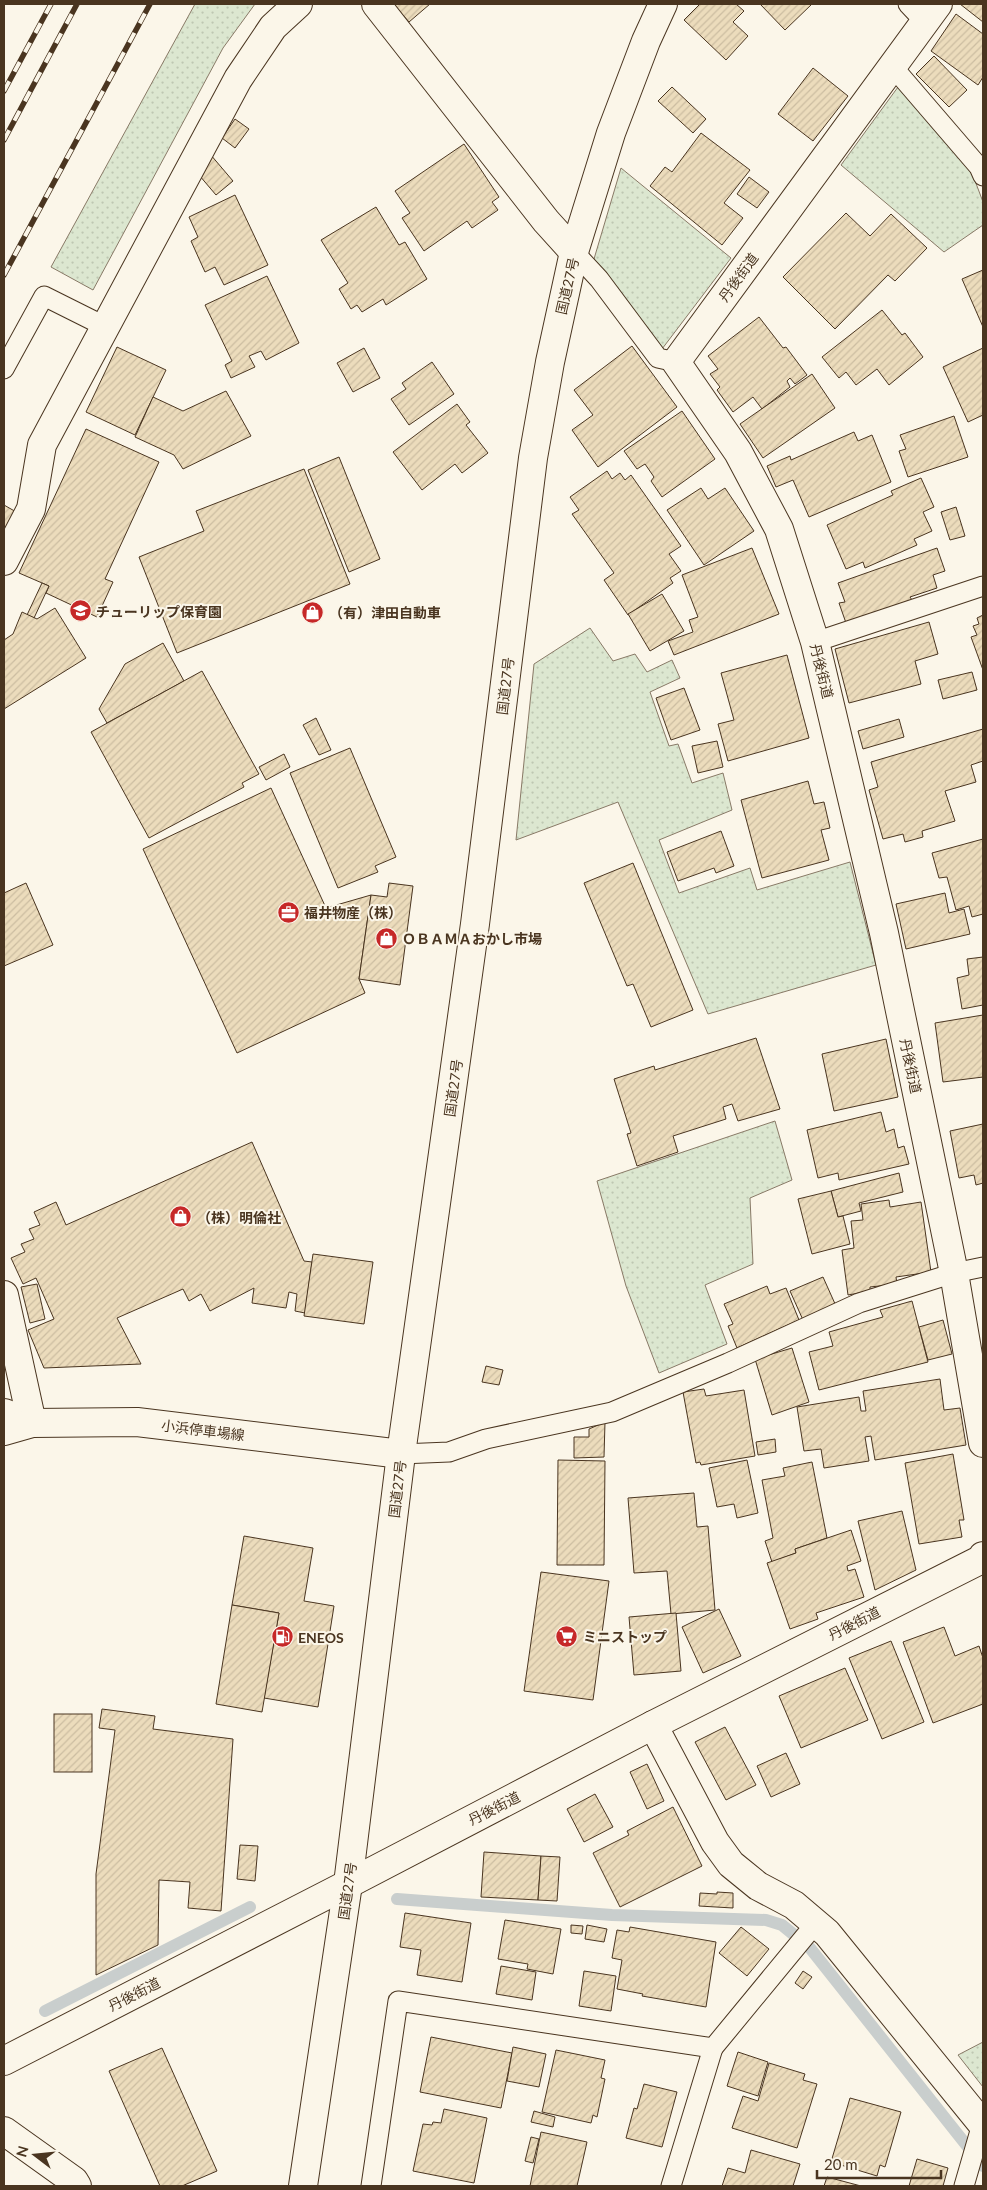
<svg xmlns="http://www.w3.org/2000/svg" width="987" height="2190" viewBox="0 0 987 2190" font-family="Lato,'Noto Sans JP',sans-serif">
<style>
.grass{fill:url(#grass-dots);stroke:#887966}
.lines{fill:none;stroke-linecap:round;stroke-linejoin:round}
.stream{stroke:#c9cecd;stroke-width:12}
.building{fill:url(#building-hatch);stroke:#4a3520}
.lane-casing{stroke:#4a3520;stroke-width:21}
.street-casing{stroke:#4a3520;stroke-width:30}
.secondary-casing{stroke:#4a3520;stroke-width:30}
.primary-casing{stroke:#4a3520;stroke-width:30}
.highway-casing{stroke:#4a3520;stroke-width:30}
.lane{stroke:#fbf6e9;stroke-width:19}
.street{stroke:#fbf6e9;stroke-width:28}
.secondary{stroke:#fbf6e9;stroke-width:28}
.primary{stroke:#fbf6e9;stroke-width:28}
.highway{stroke:#fbf6e9;stroke-width:28}
.rail-casing{stroke:#4a3520;stroke-width:5.5}
.rail{stroke:#fbf6e9;stroke-width:4;stroke-dasharray:11;stroke-linecap:butt}
.labels{text-anchor:middle;dominant-baseline:central;stroke-width:4;stroke-linejoin:round;paint-order:stroke}
.street-label{font-size:14px;fill:#4a3520;stroke:#fbf6e9}
.poi-label{font-size:14px;font-weight:bold;fill:#4a3520;stroke:#fbf6e9;text-anchor:start}
</style>
<defs>
<pattern id="grass-dots" width="8" height="8" patternUnits="userSpaceOnUse" patternTransform="scale(1.25)"><rect width="8" height="8" fill="#dce7d0"/><path d="M2 2h.1M6 6h.1" fill="none" stroke="#bec7b2" stroke-width="1.8" stroke-linecap="round"/></pattern>
<pattern id="building-hatch" width="6" height="6" patternUnits="userSpaceOnUse" patternTransform="scale(1.25)"><rect width="6" height="6" fill="#ecdcbc"/><path d="M-1 1l2-2M0 6l6-6M5 7l2-2" fill="none" stroke="#ccbda1"/></pattern>
</defs>
<rect width="100%" height="100%" fill="#fbf6e9"/>
<g class="grass">
<path d="M195,4H255L223,48L93,290L51,267Z"/>
<path d="M898,87L971,170L983,202V225L944,252L841,165Z"/>
<path d="M621,168L731,258L662,349L594,259Z"/>
<path d="M590,628L613,661L635,654L647,672L672,660L680,678L650,692L669,746L678,744L692,783L723,773L732,810L659,840L679,893L750,868L757,890L850,862L876,965L708,1014L618,802L516,840L534,664Z"/>
<path d="M775,1121L792,1180L750,1198L753,1264L705,1285L727,1344L659,1373L626,1286L597,1181Z"/>
<path d="M983,2042V2087L958,2055Z"/>
</g>
<g class="lines">
<g class="stream">
<path d="M397,1899L612,1915L766,1920L782,1925L810,1948L983,2166"/>
<path d="M45,2011L250,1907"/>
</g>
</g>
<g class="building">
<path d="M393,4H430L409,22Z"/>
<path d="M700,4H736L744,11L733,22L748,36L726,60L684,20Z"/>
<path d="M760,4H812L785,30Z"/>
<path d="M960,4H983V22Z"/>
<path d="M956,14L983,34V77L978,85L931,51Z"/>
<path d="M934,56L967,90L949,107L916,74Z"/>
<path d="M813,68L848,96L813,141L778,114Z"/>
<path d="M672,87L706,119L693,133L658,101Z"/>
<path d="M235,119L249,129L235,148L222,138Z"/>
<path d="M701,133L750,170L724,203L743,218L722,245L650,186L665,167L672,172Z"/>
<path d="M464,144L499,197L492,202L498,210L472,228L467,221L424,251L402,218L410,213L395,191Z"/>
<path d="M210,154L233,181L216,195L199,175Z"/>
<path d="M749,177L769,192L757,208L737,194Z"/>
<path d="M235,195L268,265L224,285L215,267L205,272L191,241L198,237L189,217Z"/>
<path d="M376,207L399,245L405,242L427,279L386,305L383,299L362,312L357,305L351,309L339,289L348,283L321,240Z"/>
<path d="M846,213L870,236L891,214L927,248L895,281L888,275L835,329L783,277Z"/>
<path d="M983,270V327L962,279Z"/>
<path d="M267,276L299,343L266,360L261,351L249,356L255,367L231,378L225,365L232,361L205,305Z"/>
<path d="M882,310L902,335L905,333L923,357L889,385L877,369L856,385L846,372L839,378L822,357Z"/>
<path d="M759,317L783,348L786,347L807,375L795,384L790,378L787,381L790,387L762,409L753,397L733,412L717,390L720,387L710,374L718,369L708,356Z"/>
<path d="M632,346L677,407L598,467L572,430L593,415L574,390Z"/>
<path d="M117,347L166,370L135,435L86,412Z"/>
<path d="M364,348L380,378L353,392L337,363Z"/>
<path d="M983,348V415L968,422L943,367Z"/>
<path d="M432,362L454,394L409,425L391,399L406,389L402,383Z"/>
<path d="M812,374L835,408L763,458L740,424Z"/>
<path d="M226,391L251,436L183,469L174,455L135,437L153,397L183,411Z"/>
<path d="M457,404L470,422L466,425L488,453L462,473L455,464L422,490L393,452Z"/>
<path d="M682,411L715,459L662,497L651,481L654,477L645,464L637,469L624,451Z"/>
<path d="M954,416L968,457L908,477L899,451L906,449L900,435Z"/>
<path d="M86,429L159,462L105,579L113,582L97,617L46,593L49,586L19,573Z"/>
<path d="M854,432L858,441L872,435L891,482L809,517L793,480L776,487L767,466L790,456L791,460Z"/>
<path d="M339,457L380,559L349,572L308,470Z"/>
<path d="M304,469L350,584L177,653L139,557L204,531L196,511Z"/>
<path d="M607,471L612,479L620,473L625,480L631,475L681,546L669,554L681,571L670,578L673,583L628,615L604,580L614,573L572,514L579,510L570,497Z"/>
<path d="M921,478L934,507L923,512L932,531L914,539L917,545L865,568L863,562L846,569L827,525L893,495L891,491Z"/>
<path d="M701,488L708,499L725,488L754,531L704,565L667,510Z"/>
<path d="M4,505L18,513L4,539Z"/>
<path d="M956,507L965,536L950,540L941,512Z"/>
<path d="M752,548L779,614L674,655L668,641L693,632L689,620L698,617L682,575Z"/>
<path d="M937,548L945,571L933,575L937,588L910,597L912,600L846,623L839,603L845,602L838,583Z"/>
<path d="M42,583L49,586L34,618L27,615Z"/>
<path d="M662,594L684,631L650,651L628,614Z"/>
<path d="M55,608L86,658L4,709V640L13,634L22,612L37,619Z"/>
<path d="M983,615V670L971,637L977,635L973,626L979,624L977,618Z"/>
<path d="M929,622L938,654L915,661L921,684L849,703L835,649Z"/>
<path d="M163,643L184,681L107,723L99,709L125,664Z"/>
<path d="M787,655L809,738L728,761L718,724L734,720L721,673Z"/>
<path d="M202,671L259,774L242,783L244,787L149,838L91,732Z"/>
<path d="M972,672L977,690L943,699L938,680Z"/>
<path d="M684,688L700,730L671,740L656,698Z"/>
<path d="M316,718L331,750L319,755L303,725Z"/>
<path d="M899,719L904,737L863,749L858,731Z"/>
<path d="M983,729V761L971,765L976,782L945,791L955,821L922,831L923,837L905,842L903,834L883,839L869,790L878,787L871,762Z"/>
<path d="M717,741L723,767L698,773L692,746Z"/>
<path d="M350,748L396,857L375,866L378,872L338,888L290,773Z"/>
<path d="M284,754L290,767L266,780L259,767Z"/>
<path d="M808,781L814,804L824,802L830,828L821,830L829,860L762,878L741,800Z"/>
<path d="M271,788L326,908L371,895L359,979L365,993L237,1053L143,849Z"/>
<path d="M721,831L734,866L716,873L714,868L678,881L667,852Z"/>
<path d="M983,839V914L972,917L969,906L956,910L947,877L939,878L932,853Z"/>
<path d="M633,863L693,1010L651,1027L633,984L627,986L584,883Z"/>
<path d="M26,883L53,945L4,966V893Z"/>
<path d="M389,883L413,886L400,985L359,979L371,895L387,897Z"/>
<path d="M945,893L949,913L964,909L970,934L906,949L896,904Z"/>
<path d="M983,957V1005L962,1009L957,978L969,975L967,959Z"/>
<path d="M983,1015V1077L943,1082L935,1023Z"/>
<path d="M756,1038L780,1109L738,1121L732,1104L723,1107L726,1119L673,1136L678,1152L637,1166L627,1134L631,1133L614,1079L654,1066L655,1070Z"/>
<path d="M886,1039L898,1097L834,1111L822,1054Z"/>
<path d="M881,1112L886,1132L894,1129L898,1148L904,1146L909,1164L839,1180L838,1173L818,1178L807,1130Z"/>
<path d="M983,1124V1183L976,1185L974,1175L959,1178L950,1131Z"/>
<path d="M252,1142L304,1261L312,1262L305,1313L295,1311L297,1294L289,1292L286,1308L252,1303L254,1288L210,1311L201,1294L189,1301L183,1289L117,1318L141,1364L44,1368L28,1330L54,1319L36,1278L23,1284L11,1258L25,1252L21,1244L34,1239L29,1229L40,1225L34,1212L56,1202L66,1225Z"/>
<path d="M899,1173L903,1192L859,1203L861,1211L838,1217L831,1191Z"/>
<path d="M831,1191L838,1217L843,1216L850,1244L812,1254L798,1199Z"/>
<path d="M889,1200L890,1207L921,1202L931,1272L896,1277L897,1284L870,1287V1291L848,1295L842,1250L854,1248L851,1221L863,1220L861,1204Z"/>
<path d="M313,1254L373,1262L364,1324L304,1316Z"/>
<path d="M823,1277L836,1306L803,1320L790,1291Z"/>
<path d="M37,1284L45,1319L30,1323L21,1287Z"/>
<path d="M767,1286L770,1294L786,1288L799,1320L737,1348L728,1326L733,1324L724,1304Z"/>
<path d="M912,1301L928,1362L819,1390L809,1352L833,1346L829,1332L883,1317L880,1310Z"/>
<path d="M943,1320L952,1354L928,1360L919,1327Z"/>
<path d="M792,1348L809,1402L772,1415L755,1359Z"/>
<path d="M486,1366L503,1370L499,1385L482,1382Z"/>
<path d="M940,1379L944,1410L960,1408L966,1445L875,1460L871,1436L865,1437L869,1461L824,1468L821,1449L804,1451L797,1407L859,1397L861,1411H866L863,1391Z"/>
<path d="M704,1389L706,1396L744,1390L755,1456L701,1465L700,1462L696,1463L683,1392Z"/>
<path d="M605,1422L604,1457L574,1458V1437H589V1429Z"/>
<path d="M775,1439L776,1452L758,1455L756,1442Z"/>
<path d="M953,1454L964,1520H959L962,1537L919,1544L905,1463Z"/>
<path d="M558,1460L605,1461L604,1565H557Z"/>
<path d="M747,1460L758,1513L737,1518L734,1504L717,1507L709,1468Z"/>
<path d="M812,1462L827,1538L795,1549L796,1553L772,1562L765,1541L773,1538L762,1480L785,1476L783,1468Z"/>
<path d="M694,1493L697,1527L708,1526L715,1610L671,1614L667,1571L634,1573L628,1498Z"/>
<path d="M902,1511L916,1570L875,1590L858,1521Z"/>
<path d="M851,1530L861,1561L847,1566L848,1571L855,1569L864,1597L816,1613L818,1619L790,1629L767,1563L796,1553L795,1549Z"/>
<path d="M244,1536L313,1548L304,1601L334,1606L318,1707L264,1698L279,1613L232,1605Z"/>
<path d="M541,1572L609,1581L593,1700L524,1691Z"/>
<path d="M232,1605L279,1613L262,1712L216,1704Z"/>
<path d="M719,1609L741,1656L703,1673L682,1627Z"/>
<path d="M676,1613L681,1671L634,1675L629,1617Z"/>
<path d="M944,1627L955,1656L979,1646L983,1658V1704L933,1723L903,1642Z"/>
<path d="M891,1641L924,1722L882,1739L849,1658Z"/>
<path d="M845,1668L868,1720L801,1748L779,1696Z"/>
<path d="M102,1709L155,1716L153,1729L233,1739L221,1911L188,1908L190,1882L159,1880L158,1945L96,1975V1874L115,1730L99,1728Z"/>
<rect x="54" y="1714" width="38" height="58"/>
<path d="M725,1727L756,1785L726,1800L695,1742Z"/>
<path d="M786,1753L800,1784L771,1797L757,1766Z"/>
<path d="M647,1764L664,1801L647,1809L630,1772Z"/>
<path d="M595,1794L613,1827L584,1842L567,1809Z"/>
<path d="M673,1807L702,1866L620,1907L593,1853L629,1835L627,1831Z"/>
<path d="M240,1845L258,1846L255,1881L237,1879Z"/>
<path d="M484,1852L541,1856L538,1900L481,1897Z"/>
<path d="M541,1856L560,1857L557,1901L538,1900Z"/>
<path d="M717,1892L733,1893V1908L699,1906L700,1893L717,1894Z"/>
<path d="M405,1913L471,1923L462,1982L417,1975L421,1950L400,1947Z"/>
<path d="M505,1920L561,1929L553,1974L527,1969L528,1964L498,1959Z"/>
<path d="M571,1925L583,1926L582,1934L571,1933Z"/>
<path d="M587,1925L607,1929L604,1942L585,1939Z"/>
<path d="M630,1927L716,1942L706,2007L642,1996L643,1994L617,1989L622,1960L612,1958L617,1930L629,1932Z"/>
<path d="M741,1927L769,1949L747,1976L719,1953Z"/>
<path d="M501,1966L536,1972L532,2000L496,1994Z"/>
<path d="M584,1971L616,1976L611,2011L579,2006Z"/>
<path d="M803,1971L812,1977L803,1989L795,1983Z"/>
<path d="M431,2037L512,2053L501,2108L420,2092Z"/>
<path d="M513,2047L546,2054L539,2087L507,2081Z"/>
<path d="M162,2048L217,2171L182,2186H160L109,2071Z"/>
<path d="M556,2050L605,2060L601,2078L605,2079L597,2117L593,2115L591,2123L542,2112Z"/>
<path d="M738,2052L768,2062L758,2096L727,2086Z"/>
<path d="M769,2063L805,2074L803,2080L817,2084L797,2148L732,2128L743,2096L758,2101Z"/>
<path d="M644,2084L677,2092L662,2147L626,2138L634,2108L637,2109Z"/>
<path d="M850,2098L901,2112L885,2167L880,2165L877,2176L831,2162Z"/>
<path d="M444,2109L487,2118L474,2183L413,2171L423,2124L432,2125L433,2122L441,2123Z"/>
<path d="M534,2111L555,2117L553,2127L531,2122Z"/>
<path d="M541,2132L587,2142L577,2186H530Z"/>
<path d="M531,2137L539,2139L533,2163L525,2161Z"/>
<path d="M751,2150L800,2164L793,2186H722L728,2168L745,2173Z"/>
<path d="M917,2159L948,2168L943,2186H909Z"/>
<path d="M827,2177L861,2186H824Z"/>
</g>
<g class="lines">
<defs>
<g id="lane">
<path d="M908,4L925,22"/>
<path d="M893,67L979,167L983,176"/>
<path d="M574,252L599,279L658,358L676,362"/>
<path d="M4,369L44,296L106,327"/>
<path d="M815,642L983,586"/>
<path d="M401,1454L449,1452L486,1439L612,1412L728,1363L859,1303L954,1273L983,1267"/>
<path d="M371,2186L398,2001L713,2048L816,1923"/>
<path d="M671,2186L713,2048"/>
<path d="M964,2186L982,2124"/>
</g>
<g id="street">
<path d="M376,4L546,221L574,252"/>
<path d="M938,4L676,362L738,452L779,529L815,642L884,933L954,1273L983,1443"/>
<path d="M4,561L31,509L42,445L238,79L273,27L298,4"/>
<path d="M4,1295L32,1423"/>
<path d="M4,1413L32,1423"/>
<path d="M653,1725L715,1842L731,1864L758,1886L794,1905L827,1933L983,2125"/>
<path d="M348,1884L653,1725L982,1559L983,1556"/>
<path d="M4,2131L74,2181L77,2186"/>
</g>
<path id="secondary" d="M4,2061L348,1884"/>
<path id="primary" d="M4,1431L32,1423L137,1422L401,1454"/>
<path id="highway" d="M303,2186L348,1884L401,1454L475,924L533,458L550,362L574,252L611,133L646,41L663,4"/>
</defs>
<use href="#lane" class="lane-casing"/>
<use href="#street" class="street-casing"/>
<use href="#secondary" class="secondary-casing"/>
<use href="#primary" class="primary-casing"/>
<use href="#highway" class="highway-casing"/>
<use href="#lane" class="lane"/>
<use href="#street" class="street"/>
<use href="#secondary" class="secondary"/>
<use href="#primary" class="primary"/>
<use href="#highway" class="highway"/>
<defs>
<g id="rail">
<path d="M4,91L51,4"/>
<path d="M4,140L77,4"/>
<path d="M4,275L150,4"/>
</g>
</defs>
<use href="#rail" class="rail-casing"/>
<use href="#rail" class="rail"/>
</g>
<defs>
<symbol id="school-disc" viewBox="-11 -11 22 22"><circle r="9.5" fill="#c62828" stroke="#fbf6e9"/><path d="M0-5L7-2L0 1L-7-2ZM-4 1L0 2.5L4 1V4Q0 6-4 4Z" fill="#fff"/></symbol>
<symbol id="shop-disc" viewBox="-11 -11 22 22"><circle r="9.5" fill="#c62828" stroke="#fbf6e9"/><path d="M-5-2.5h2.3a2.7 3.5 0 0 1 5.4 0H5L5.5 6h-11ZM-1.5-2.5h3a1.5 2.3 0 0 0-3 0Z" fill="#fff"/></symbol>
<symbol id="office-disc" viewBox="-11 -11 22 22"><circle r="9.5" fill="#c62828" stroke="#fbf6e9"/><path d="M-6-3h4V-5.5h4V-3h4V5H-6ZM-1-4.5V-3h2v-1.5ZM-6 0V1H6V0Z" fill="#fff"/></symbol>
<symbol id="supermarket-disc" viewBox="-11 -11 22 22"><circle r="9.5" fill="#c62828" stroke="#fbf6e9"/><path d="M-6-5.5h2.5l.6 2H6L4.5 2H-2.5L-4.4-4H-6ZM-1.5 3.2a1.3 1.3 0 1 0 .1 0ZM3 3.2a1.3 1.3 0 1 0 .1 0Z" fill="#fff"/></symbol>
<symbol id="fuel-disc" viewBox="-11 -11 22 22"><circle r="9.5" fill="#c62828" stroke="#fbf6e9"/><path d="M-5.5-6h7V0h2V4h1.3V-2.5L3-4.5l.8-.8L6-3V5H2.5V1h-1V6h-7ZM-4.2-4.7v3.2H.2V-4.7Z" fill="#fff"/></symbol>
</defs>
<g fill-rule="evenodd">
<use href="#school-disc" x="68" y="598" width="25" height="25"/>
<use href="#shop-disc" x="300" y="600" width="25" height="25"/>
<use href="#office-disc" x="276" y="900" width="25" height="25"/>
<use href="#shop-disc" x="374" y="926" width="25" height="25"/>
<use href="#shop-disc" x="168" y="1204" width="25" height="25"/>
<use href="#supermarket-disc" x="554" y="1624" width="25" height="25"/>
<use href="#fuel-disc" x="270" y="1624" width="25" height="25"/>
</g>
<g class="labels">
<g class="street-label">
<text transform="translate(738 277) rotate(-54)">丹後街道</text>
<text transform="translate(567 286) rotate(-77)">国道27号</text>
<text transform="translate(822 671) rotate(76)">丹後街道</text>
<text transform="translate(505 686) rotate(-83)">国道27号</text>
<text transform="translate(911 1066) rotate(78)">丹後街道</text>
<text transform="translate(453 1088) rotate(-82)">国道27号</text>
<text transform="translate(203 1430) rotate(7)">小浜停車場線</text>
<text transform="translate(397 1489) rotate(-83)">国道27号</text>
<text transform="translate(854 1623) rotate(-27)">丹後街道</text>
<text transform="translate(494 1808) rotate(-27)">丹後街道</text>
<text transform="translate(347 1891) rotate(-82)">国道27号</text>
<text transform="translate(134 1994) rotate(-27)">丹後街道</text>
</g>
<g class="poi-label">
<text x="96" y="611">チューリップ保育園</text>
<text x="329" y="612">（有）津田自動車</text>
<text x="304" y="912">福井物産（株）</text>
<text x="402" y="938">ＯＢＡＭＡおかし市場</text>
<text x="197" y="1217">（株）明倫社</text>
<text x="583" y="1636">ミニストップ</text>
<text x="298" y="1637">ENEOS</text>
</g>
</g>
<rect width="987" height="2190" fill="none" stroke="#4a3520" stroke-width="10"/>
<g transform="translate(35 2155) rotate(286)" stroke="#fbf6e9" stroke-width="4" paint-order="stroke">
<path d="M0-4L9 19L0 12L-9 19Z" fill="#4a3520"/>
<text y="-8" font-size="14" font-weight="bold" text-anchor="middle" fill="#4a3520">N</text>
</g>
<path d="M817 2170v8h124v-8" fill="none" stroke="#4a3520" stroke-width="2.5"/>
<text x="824" y="2170" font-size="15" fill="#4a3520" stroke="#fbf6e9" stroke-width="4" paint-order="stroke">20 m</text>
</svg>
